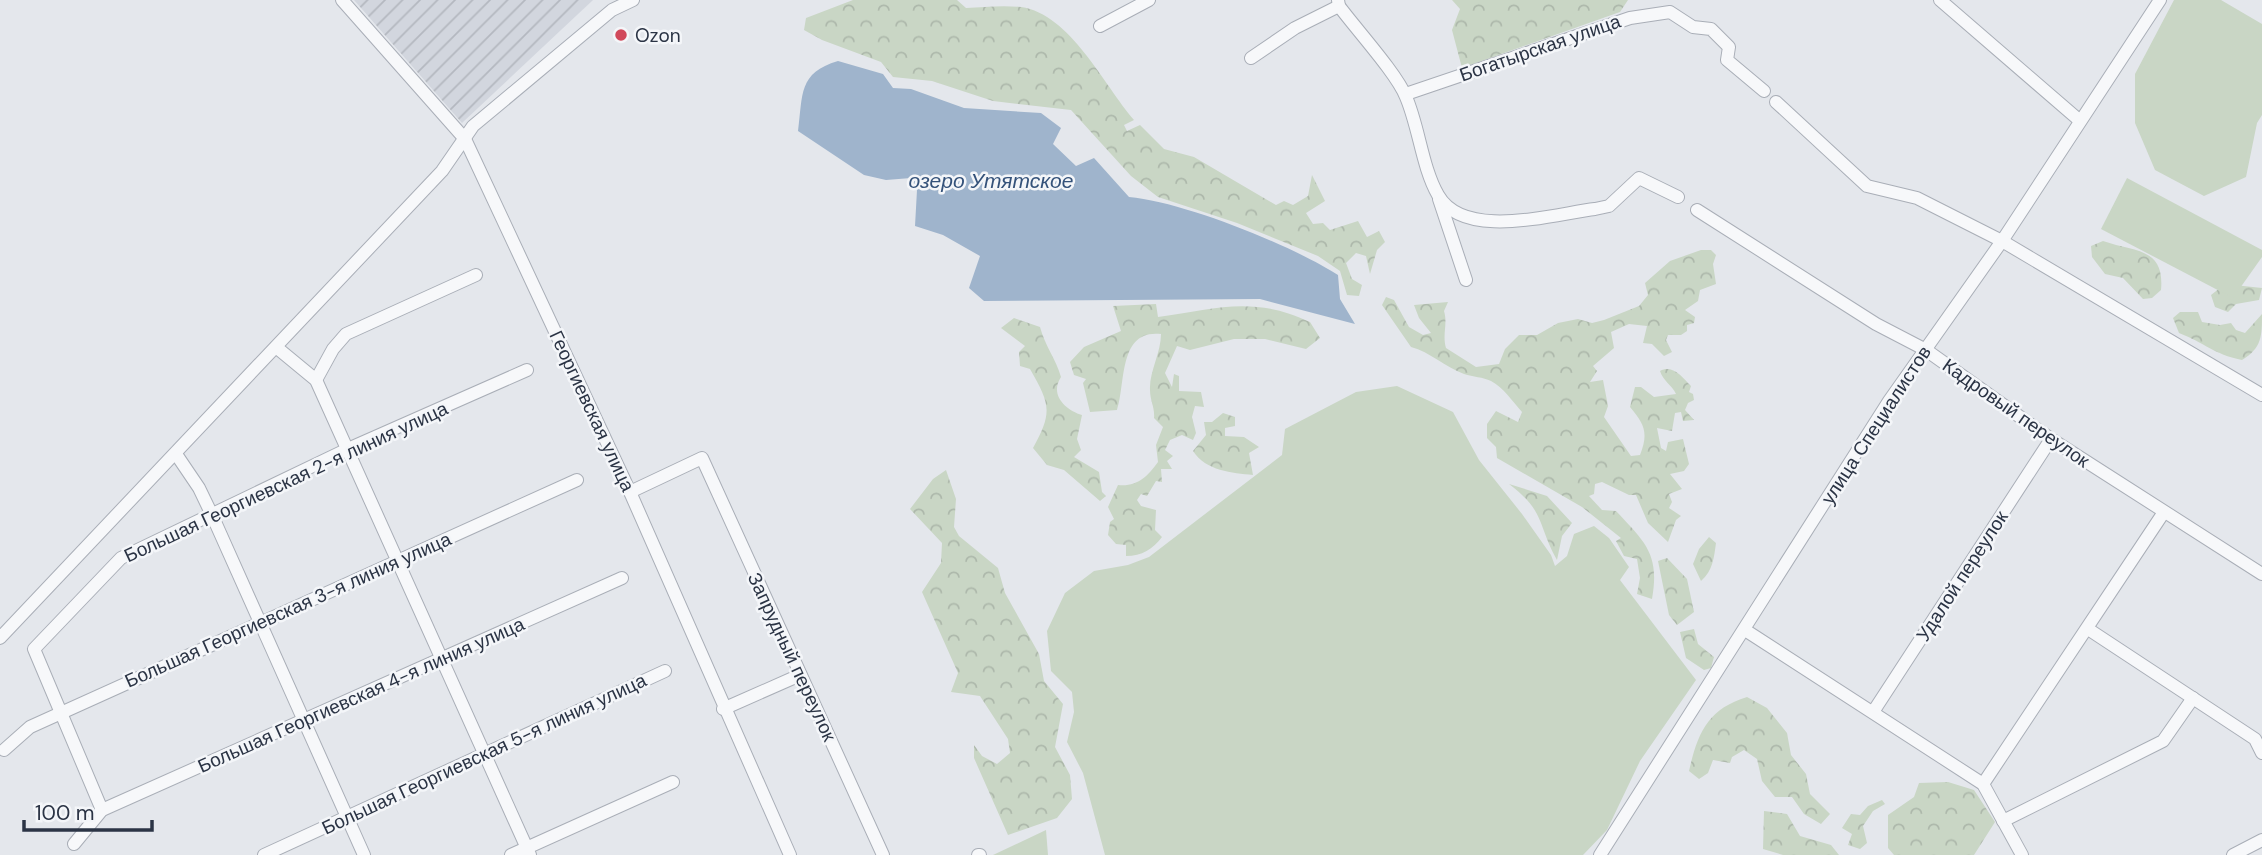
<svg xmlns="http://www.w3.org/2000/svg" width="2262" height="855" viewBox="0 0 2262 855" font-family="'DM Sans',sans-serif">
<style>
.industrial{fill:url(#industrial-furrows)}
.forest{fill:url(#forest-crowns)}
.green{fill:#c9d6c5}
.water{fill:#9fb4cc}
.lines{fill:none;stroke-linecap:round;stroke-linejoin:round}
.minor-casing{stroke:#a9aeb7;stroke-width:14}
.minor{stroke:#f7f8fa;stroke-width:12}
.poi-dot{fill:#d1495b;stroke:#f4f6f9;stroke-width:2.5}
.labels{text-anchor:middle;dominant-baseline:central;stroke-width:5;stroke-linejoin:round;paint-order:stroke}
.poi-label{font-size:19px;fill:#2b3445;stroke:#f4f6f9;text-anchor:start}
.street-label{font-size:19px;fill:#2b3445;stroke:#f4f6f9}
.water-label{font-size:21px;font-style:italic;fill:#34527a;stroke:#f4f6f9}
</style>
<defs>
<pattern id="industrial-furrows" width="10" height="10" patternUnits="userSpaceOnUse" patternTransform="scale(1.75)"><rect width="10" height="10" fill="#d2d6de"/><path d="M-1 1l2-2M0 10L10 0M9 11l2-2" fill="none" stroke="#b4b8c0"/></pattern>
<pattern id="forest-crowns" width="20" height="18" patternUnits="userSpaceOnUse" patternTransform="scale(1.75)"><rect width="20" height="18" fill="#c9d6c5"/><path d="M2 6a3 3 0 1 1 6 0M12 15a3 3 0 1 1 6 0" fill="none" stroke="#adb8ab"/></pattern>
</defs>
<rect width="100%" height="100%" fill="#e4e7ec"/>
<path class="industrial" d="M354,0H593L462,123Z"/>
<g class="forest">
<path d="M853,0H957L966,8C984,7 1003,5 1021,7C1070,14 1104,85 1134,120L1124,125L1127,131L1140,125L1164,149L1194,157L1276,205L1284,201L1293,205L1308,196L1312,175L1325,201L1306,213L1313,224L1323,223L1330,230L1358,221L1367,237L1379,231L1385,242L1377,250L1370,274L1366,256L1356,253L1346,263L1352,279L1362,285L1359,296L1347,295L1340,271L1318,256L1237,223L1158,197L1131,176L1071,110L993,101L932,81L893,77L881,62L822,40L804,30L806,18Z"/>
<path d="M1452,0H1628L1620,12L1462,68L1452,30L1460,9Z"/>
<path d="M2103,241C2134,252 2165,247 2161,290L2152,298L2143,299L2123,278L2105,274L2092,257L2091,246Z"/>
<path d="M1701,250H1711L1716,255L1713,264L1716,284L1700,290L1698,301L1685,310L1695,317L1694,323L1687,325V331L1681,335H1668L1666,340L1672,352L1664,356L1652,344L1643,343L1647,326L1629,324L1611,332L1614,348L1593,366L1597,371L1590,382L1603,380L1608,406L1604,417L1631,456L1640,455C1649,432 1644,424 1630,407L1635,387H1641L1654,397L1676,394C1672,385 1663,381 1660,371C1673,364 1682,377 1691,386L1689,392L1693,394L1694,400L1688,403L1685,410L1694,420L1683,421L1681,412L1675,413L1672,431L1657,428L1661,448L1666,451L1668,442L1683,439L1689,464L1684,471L1670,474L1682,489L1669,494L1672,502L1669,508L1681,516L1676,520L1668,542L1648,523L1636,495H1629L1602,482L1595,484L1594,494L1589,496L1602,510L1616,511C1645,542 1660,554 1652,599L1637,594L1640,578L1637,559L1624,556L1616,541L1621,538L1582,507L1497,458L1496,447L1487,438V424L1496,411L1518,422L1522,412C1513,402 1503,387 1491,381C1483,377 1473,377 1464,374C1445,367 1430,352 1411,347L1382,305L1386,297L1394,300L1409,327L1423,335L1431,333L1419,318L1414,305L1448,302L1444,311C1448,324 1442,334 1446,348L1476,367L1499,364L1505,349L1519,335H1537L1558,323L1578,319L1592,323L1604,320L1639,306L1648,295L1645,283L1670,261Z"/>
<path d="M2225,284L2262,288L2259,300L2236,304L2228,312L2215,307L2211,295Z"/>
<path d="M1156,304L1158,317C1216,309 1252,295 1310,322L1320,338L1306,349L1265,339H1234L1190,350L1177,346L1165,373L1172,387L1174,374L1179,376V391L1201,392L1204,407L1195,406L1192,417L1196,433L1193,440L1182,435L1170,440L1165,450L1173,456L1167,461L1172,469H1161L1162,482L1156,481L1147,496L1141,494L1137,500L1141,506L1156,510L1155,530L1162,537C1153,549 1142,556 1126,556V545L1116,544L1108,535L1110,522L1114,519L1108,507L1118,485C1137,487 1147,477 1158,462L1156,445L1163,427L1154,418C1155,407 1150,401 1150,390C1149,372 1161,353 1161,334C1118,329 1126,383 1117,410L1090,412L1083,383L1086,379L1074,375L1070,362L1084,347L1121,331L1113,306Z"/>
<path d="M2180,312H2198L2202,322L2220,325L2231,323L2236,330L2245,333L2262,314C2262,336 2262,348 2242,360C2213,354 2205,343 2179,333L2173,318Z"/>
<path d="M1014,318L1040,327C1045,346 1056,359 1061,377C1049,395 1066,410 1082,415L1077,439L1081,450L1074,457L1099,472L1102,492L1106,496L1100,501L1064,470L1047,465L1033,448C1053,412 1050,404 1030,369L1020,366L1019,352L1025,346L1001,328Z"/>
<path d="M1223,413L1235,417V426L1225,428V436L1244,437L1259,447L1249,453L1253,475C1232,473 1206,471 1193,451L1206,435L1204,422H1212Z"/>
<path d="M946,470L956,499L954,527L959,536L998,568L1005,593L1039,654L1044,681L1063,704L1055,747L1070,775L1072,799L1057,818L1008,835L974,758V745L982,756L997,764L1010,753L1008,739L980,696L951,692L958,673L922,592L941,563L942,543L910,509L933,479Z"/>
<path d="M1509,484L1547,496L1572,523L1562,536L1557,560C1537,524 1546,512 1509,484Z"/>
<path d="M1709,537L1716,543C1714,557 1713,571 1701,581L1693,564L1699,549Z"/>
<path d="M1667,558L1687,579L1694,612L1677,625L1669,615L1658,561Z"/>
<path d="M1694,629L1698,644L1714,657L1711,668L1704,670L1686,658L1680,632Z"/>
<path d="M1747,697L1767,708L1787,733L1791,755L1806,774L1810,794L1830,814L1821,824L1804,814L1792,797H1775L1762,781L1757,759L1744,750L1732,757L1730,763L1713,760L1708,773L1699,779L1689,771C1698,732 1708,709 1747,697Z"/>
<path d="M1948,782L1974,790L1995,822L1974,855H1894L1888,848V815L1914,797L1919,783Z"/>
<path d="M1882,800L1885,804L1873,811L1863,826L1867,843L1860,849L1848,845L1852,834L1842,828L1851,814L1860,815L1868,806Z"/>
<path d="M1764,811L1787,814L1800,836L1831,845L1839,855H1783L1763,849Z"/>
</g>
<g class="green">
<path d="M2174,0H2221L2262,24V115L2257,123L2246,177L2204,196L2155,170L2135,123V74Z"/>
<path d="M2127,178L2262,250V257L2233,298L2101,229Z"/>
<path d="M1397,386L1453,412L1479,460L1522,514L1551,555L1555,566L1567,556L1574,534L1594,526L1609,538L1629,567L1620,580L1696,680L1640,761L1607,830L1583,855H1105L1083,773L1067,742L1074,712L1072,692L1051,671L1047,631L1065,593L1094,571L1128,565L1149,557L1282,455L1285,429L1356,392Z"/>
<path d="M1046,830L1048,855H993Z"/>
</g>
<path class="water" d="M838,61L883,74L893,88L911,89L964,108L1041,113L1061,128L1053,144L1076,166L1094,158L1129,197C1184,202 1291,245 1338,275L1340,299L1355,324L1260,299L984,301L969,288L980,256L943,235L915,226L917,190L911,178L886,180L864,175L798,131C803,94 798,73 838,61Z"/>
<g class="lines">
<defs>
<g id="minor">
<path d="M342,0L465,139L630,492L790,855"/>
<path d="M1338,0L1339,6C1356,29 1397,74 1406,97C1419,127 1422,167 1438,195C1464,241 1553,214 1595,209L1609,206L1639,178L1678,197"/>
<path d="M1940,0L2079,120"/>
<path d="M1100,26L1149,0"/>
<path d="M1251,58L1295,28L1339,6"/>
<path d="M1406,94L1630,18L1670,12L1693,27L1711,29L1729,47L1727,60L1764,91"/>
<path d="M1776,102L1867,186L1917,198L2002,241L2262,395"/>
<path d="M1439,199L1466,280"/>
<path d="M1697,210L1876,324L1926,350L2051,439L2262,574"/>
<path d="M276,347L316,380L530,855"/>
<path d="M316,380L333,349L346,334L476,275"/>
<path d="M176,454L199,488L212,515L364,855"/>
<path d="M630,492L702,458L883,855"/>
<path d="M2088,629L2255,739L2262,753"/>
<path d="M1745,630L1983,784L2022,855"/>
<path d="M0,638L442,171L473,126L612,10L633,0"/>
<path d="M723,709L800,675"/>
<path d="M1873,712L2051,439"/>
<path d="M4,750L30,727L577,480"/>
<path d="M1983,784L2164,512"/>
<path d="M102,810L34,649L121,558L348,449L527,370"/>
<path d="M2003,821L2163,741L2193,698"/>
<path d="M74,844L102,810L622,578"/>
<path d="M264,855L665,671"/>
<path d="M511,855L673,782"/>
<path d="M978,855H980"/>
<path d="M1600,855L1889,401L2002,241L2160,0"/>
<path d="M2233,855L2262,840"/>
</g>
</defs>
<use href="#minor" class="minor-casing"/>
<use href="#minor" class="minor"/>
</g>
<circle class="poi-dot" cx="621" cy="35" r="7"/>
<g class="labels">
<g class="poi-label">
<text x="635" y="35">Ozon</text>
</g>
<g class="street-label">
<text transform="translate(1540 48) rotate(-19)">Богатырская улица</text>
<text transform="translate(592 411) rotate(65)">Георгиевская улица</text>
<text transform="translate(2016 413) rotate(35)">Кадровый переулок</text>
<text transform="translate(1876 425) rotate(-57)">улица Специалистов</text>
<text transform="translate(286 482) rotate(-25)">Большая Георгиевская 2-я линия улица</text>
<text transform="translate(1962 576) rotate(-57)">Удалой переулок</text>
<text transform="translate(288 610) rotate(-24)">Большая Георгиевская 3-я линия улица</text>
<text transform="translate(792 657) rotate(65)">Запрудный переулок</text>
<text transform="translate(361 695) rotate(-24)">Большая Георгиевская 4-я линия улица</text>
<text transform="translate(484 754) rotate(-25)">Большая Георгиевская 5-я линия улица</text>
</g>
<g class="water-label">
<text x="991" y="181">озеро Утятское</text>
</g>
</g>
<path d="M24 820v10h128v-10" fill="none" stroke="#2b3445" stroke-width="3.5"/>
<text x="35" y="820" font-size="21" fill="#2b3445" stroke="#f4f6f9" stroke-width="5" paint-order="stroke">100 m</text>
</svg>
